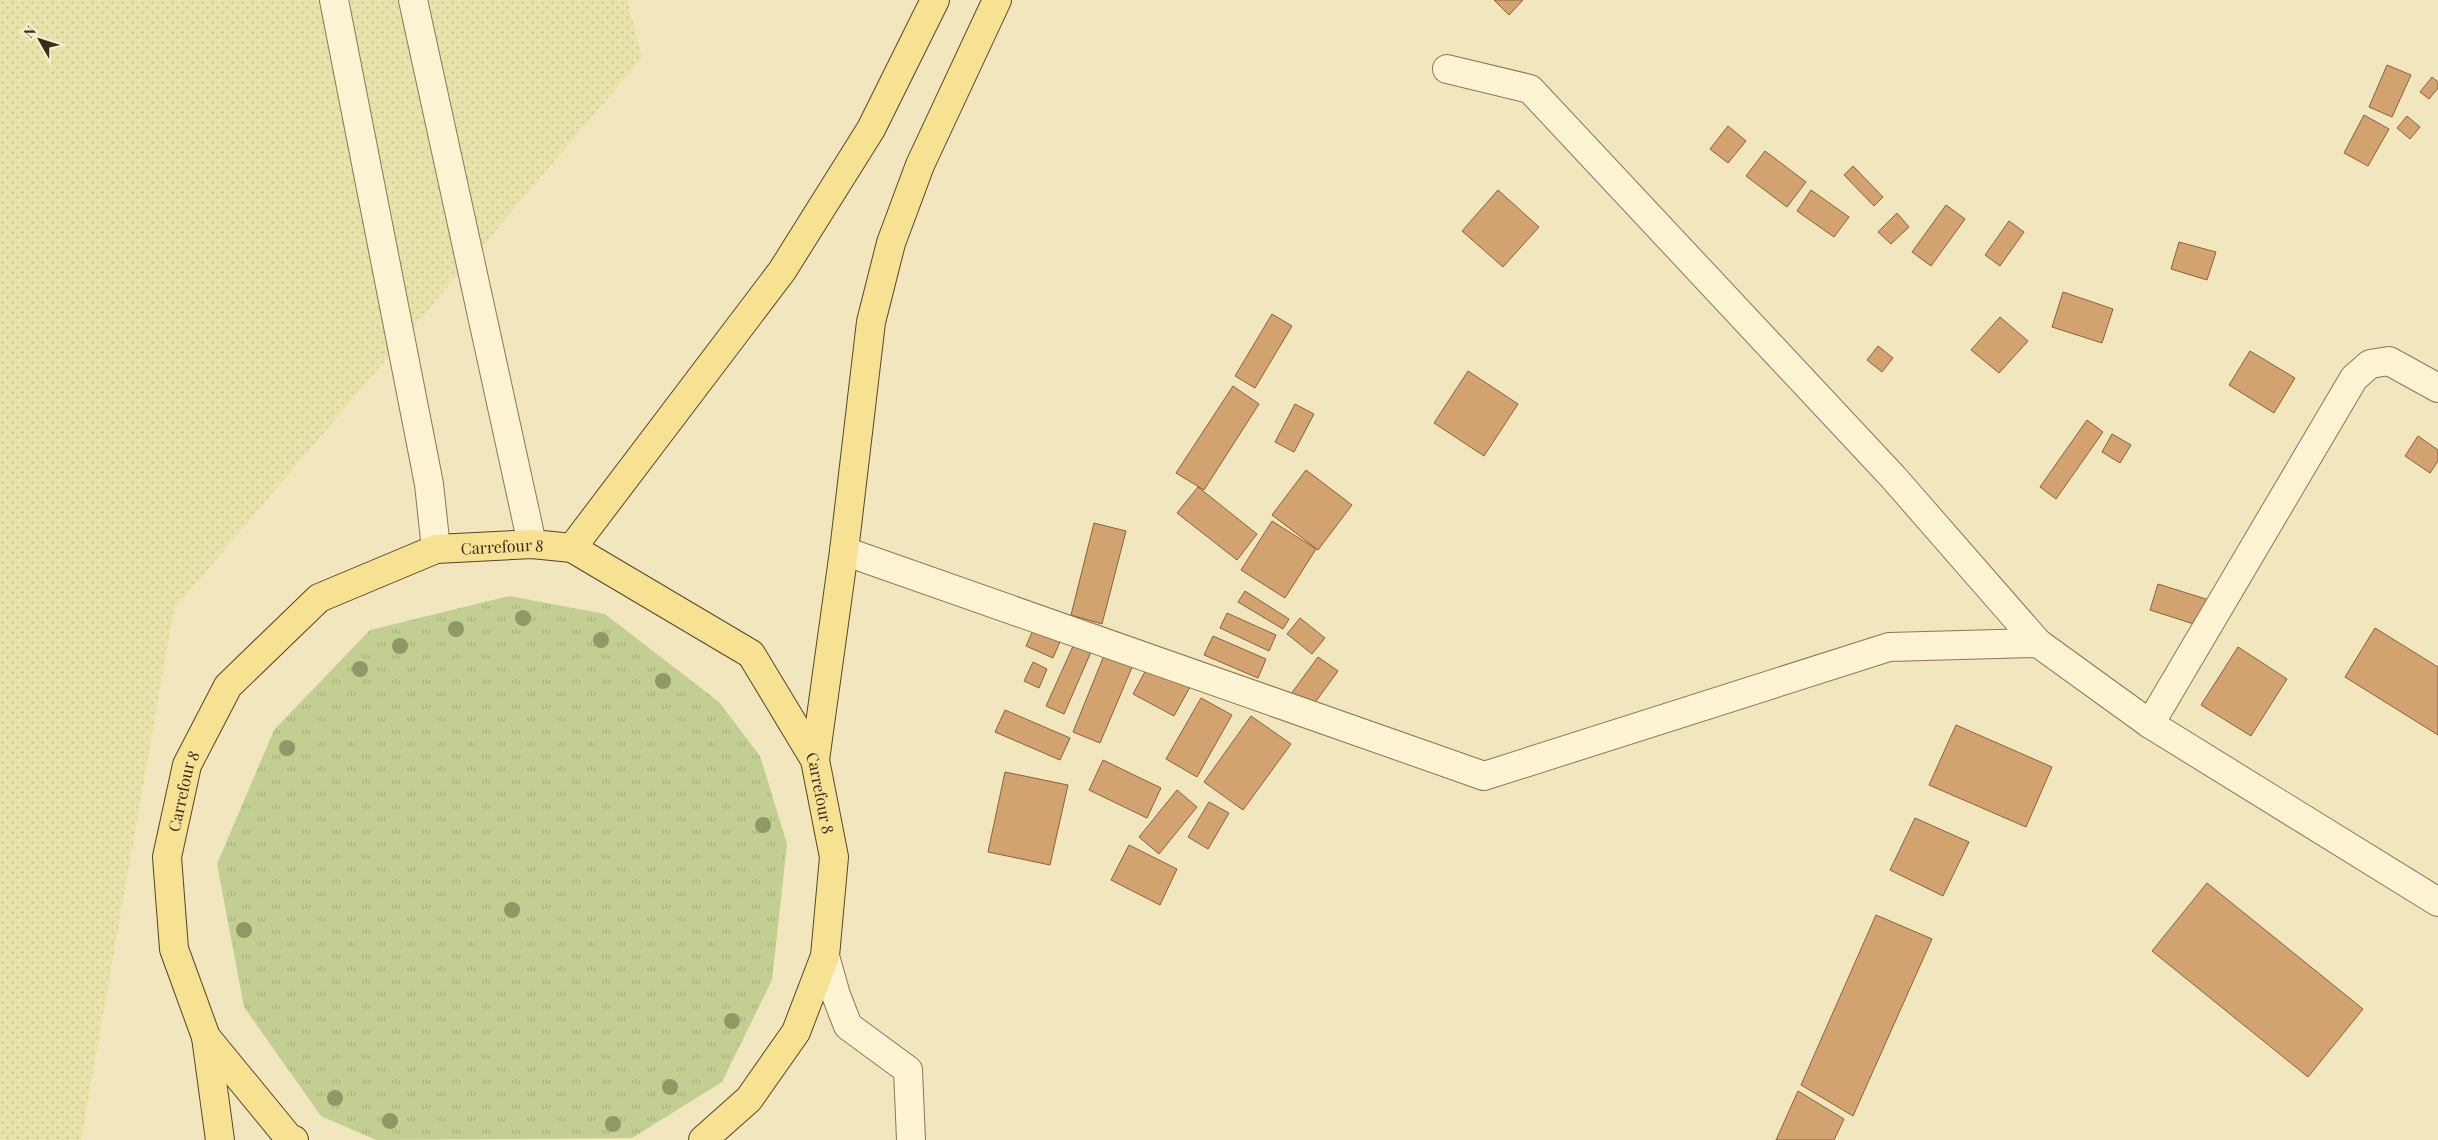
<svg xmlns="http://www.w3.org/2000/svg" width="2438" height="1140" viewBox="0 0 2438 1140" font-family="'Playfair Display',serif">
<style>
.farmland{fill:url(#farmland-dots)}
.grass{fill:url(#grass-tufts)}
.building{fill:#d2a271;stroke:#8b613a}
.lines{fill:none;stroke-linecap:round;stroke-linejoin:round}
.minor-casing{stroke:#8b7756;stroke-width:30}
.major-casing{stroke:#58442b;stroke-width:30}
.minor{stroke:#fbf3d2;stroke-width:28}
.major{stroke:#f7e193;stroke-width:28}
.tree{fill:#929767}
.labels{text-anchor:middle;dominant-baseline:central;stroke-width:4;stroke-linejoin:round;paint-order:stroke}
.street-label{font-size:16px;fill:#392c1b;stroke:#f8efcf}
</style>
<defs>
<pattern id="farmland-dots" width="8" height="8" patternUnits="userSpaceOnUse" patternTransform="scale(1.25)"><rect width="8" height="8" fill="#e7e3ab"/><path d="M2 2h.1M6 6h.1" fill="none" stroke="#c7c393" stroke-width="1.8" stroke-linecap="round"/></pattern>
<pattern id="grass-tufts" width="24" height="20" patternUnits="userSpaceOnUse" patternTransform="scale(1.25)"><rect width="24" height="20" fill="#c3cf92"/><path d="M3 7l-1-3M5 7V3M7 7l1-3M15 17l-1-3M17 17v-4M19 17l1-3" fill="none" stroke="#a8b27d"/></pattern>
</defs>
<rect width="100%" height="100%" fill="#f1e6be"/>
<path class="farmland" d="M0,0H627L642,58L174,609L81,1140H0Z"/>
<path class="grass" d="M509,596L605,614L719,702L760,756L787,844L772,980L722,1082L632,1138L376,1140L321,1116L244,1007L217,864L274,730L370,630Z"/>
<g class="building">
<path d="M1494,0H1523L1509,15Z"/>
<path d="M2387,65L2411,75L2392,117L2369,107Z"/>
<path d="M2432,77L2438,82V88L2429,99L2420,92Z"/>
<path d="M2364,115L2389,129L2368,166L2344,153Z"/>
<path d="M2407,116L2420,127L2410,139L2397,128Z"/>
<path d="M1728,126L1746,141L1728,163L1710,149Z"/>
<path d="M1765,151L1806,182L1787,207L1746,176Z"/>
<path d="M1853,166L1883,197L1874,206L1844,175Z"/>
<path d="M1498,190L1539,227L1503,267L1462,231Z"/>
<path d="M1811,190L1849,217L1834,237L1797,211Z"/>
<path d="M1946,205L1965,219L1931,266L1912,252Z"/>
<path d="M1897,213L1909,227L1891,244L1878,232Z"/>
<path d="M2009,221L2024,232L2000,266L1985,255Z"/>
<path d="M2179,242L2216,252L2207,280L2171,269Z"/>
<path d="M2063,292L2113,309L2102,343L2052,327Z"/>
<path d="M1272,314L1292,326L1255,388L1235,376Z"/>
<path d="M2000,317L2028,341L1999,373L1971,350Z"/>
<path d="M1878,346L1893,358L1882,372L1867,360Z"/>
<path d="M2250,351L2295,378L2274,413L2229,385Z"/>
<path d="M1468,371L1518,404L1484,456L1434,423Z"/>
<path d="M1233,386L1259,404L1204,490L1176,473Z"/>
<path d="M1295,404L1314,414L1294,452L1275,442Z"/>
<path d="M2087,420L2103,432L2056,499L2040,487Z"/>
<path d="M2112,434L2131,445L2120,463L2102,452Z"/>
<path d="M2418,436L2438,450V461L2430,473L2405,456Z"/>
<path d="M1306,470L1352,505L1318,550L1272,515Z"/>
<path d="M1198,487L1257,534L1237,560L1177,513Z"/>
<path d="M1272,521L1316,549L1285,598L1241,570Z"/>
<path d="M1094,523L1126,531L1102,624L1071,615Z"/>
<path d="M2158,584L2209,600L2200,626L2150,610Z"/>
<path d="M1245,591L1289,619L1283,629L1238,602Z"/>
<path d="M1227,613L1276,635L1269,651L1220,628Z"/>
<path d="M1300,618L1325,638L1312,654L1287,634Z"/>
<path d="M1035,626L1062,637L1053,658L1026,646Z"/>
<path d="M2375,628L2438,667V735L2345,677Z"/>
<path d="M1213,636L1266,659L1258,678L1204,655Z"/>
<path d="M1074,644L1091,652L1064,714L1046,706Z"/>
<path d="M2238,647L2287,679L2251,736L2201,705Z"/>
<path d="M1105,653L1133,665L1100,743L1073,732Z"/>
<path d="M1318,657L1338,671L1311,708L1291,694Z"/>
<path d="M1033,662L1047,669L1039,688L1024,681Z"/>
<path d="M1149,664L1190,687L1174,716L1133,694Z"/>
<path d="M1201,698L1232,715L1197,777L1166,759Z"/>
<path d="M1005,710L1070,738L1060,760L995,732Z"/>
<path d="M1251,716L1291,744L1243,810L1204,782Z"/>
<path d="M1956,725L2052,767L2026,827L1929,785Z"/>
<path d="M1103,760L1161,788L1147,818L1089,790Z"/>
<path d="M1005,772L1068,785L1050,865L988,852Z"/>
<path d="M1177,790L1197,807L1159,854L1139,837Z"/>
<path d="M1209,802L1229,813L1208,849L1188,837Z"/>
<path d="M1915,818L1969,842L1943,896L1890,870Z"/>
<path d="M1129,845L1177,869L1160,905L1111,880Z"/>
<path d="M2207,883L2363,1009L2308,1077L2152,951Z"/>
<path d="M1876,915L1932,939L1853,1116L1801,1085Z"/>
<path d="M1798,1091L1844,1119L1834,1140H1776Z"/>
</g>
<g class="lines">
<defs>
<g id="minor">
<path d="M334,0L429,484L436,549"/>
<path d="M413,0L532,544"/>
<path d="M1447,69L1530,89L1893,477L2038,643"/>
<path d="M844,551L1484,776L1889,647L2038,643L2150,724L2438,902"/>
<path d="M2150,724L2354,378L2370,364L2389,361L2438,388"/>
<path d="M825,956L836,995L848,1026L908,1070L911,1140"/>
</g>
<g id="major">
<path d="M572,548L782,271L871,129L935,0"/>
<path d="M815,760L844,551L871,322L891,243L920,165L997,0"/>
<path d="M206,1037L220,1140"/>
<path id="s1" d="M294,1140L289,1138L206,1037L174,949L167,857L187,765L228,686L319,598L436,549L532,544L572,548L751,654L815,760L834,857L825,956L796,1032L749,1099L703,1140"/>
</g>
</defs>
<use href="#minor" class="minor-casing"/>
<use href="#major" class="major-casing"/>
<use href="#minor" class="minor"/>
<use href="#major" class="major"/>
</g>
<g class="tree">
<circle cx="523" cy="618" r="8"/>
<circle cx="456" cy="629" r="8"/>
<circle cx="601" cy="640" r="8"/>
<circle cx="400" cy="646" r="8"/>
<circle cx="360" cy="669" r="8"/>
<circle cx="663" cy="681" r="8"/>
<circle cx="287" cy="748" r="8"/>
<circle cx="763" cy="825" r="8"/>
<circle cx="512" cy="910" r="8"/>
<circle cx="244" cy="930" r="8"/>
<circle cx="732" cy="1021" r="8"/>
<circle cx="670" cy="1087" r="8"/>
<circle cx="335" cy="1098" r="8"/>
<circle cx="390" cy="1121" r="8"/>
<circle cx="613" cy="1124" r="8"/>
</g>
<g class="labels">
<g class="street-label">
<text stroke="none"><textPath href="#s1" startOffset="825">Carrefour 8</textPath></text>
<text stroke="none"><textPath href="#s1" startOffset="390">Carrefour 8</textPath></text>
<text stroke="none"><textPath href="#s1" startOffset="1260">Carrefour 8</textPath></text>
</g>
</g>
<g transform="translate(40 40) rotate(309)" stroke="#f8efcf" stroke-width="4" paint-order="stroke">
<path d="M0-4L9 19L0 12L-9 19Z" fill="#392c1b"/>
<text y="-8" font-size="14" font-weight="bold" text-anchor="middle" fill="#392c1b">N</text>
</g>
</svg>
